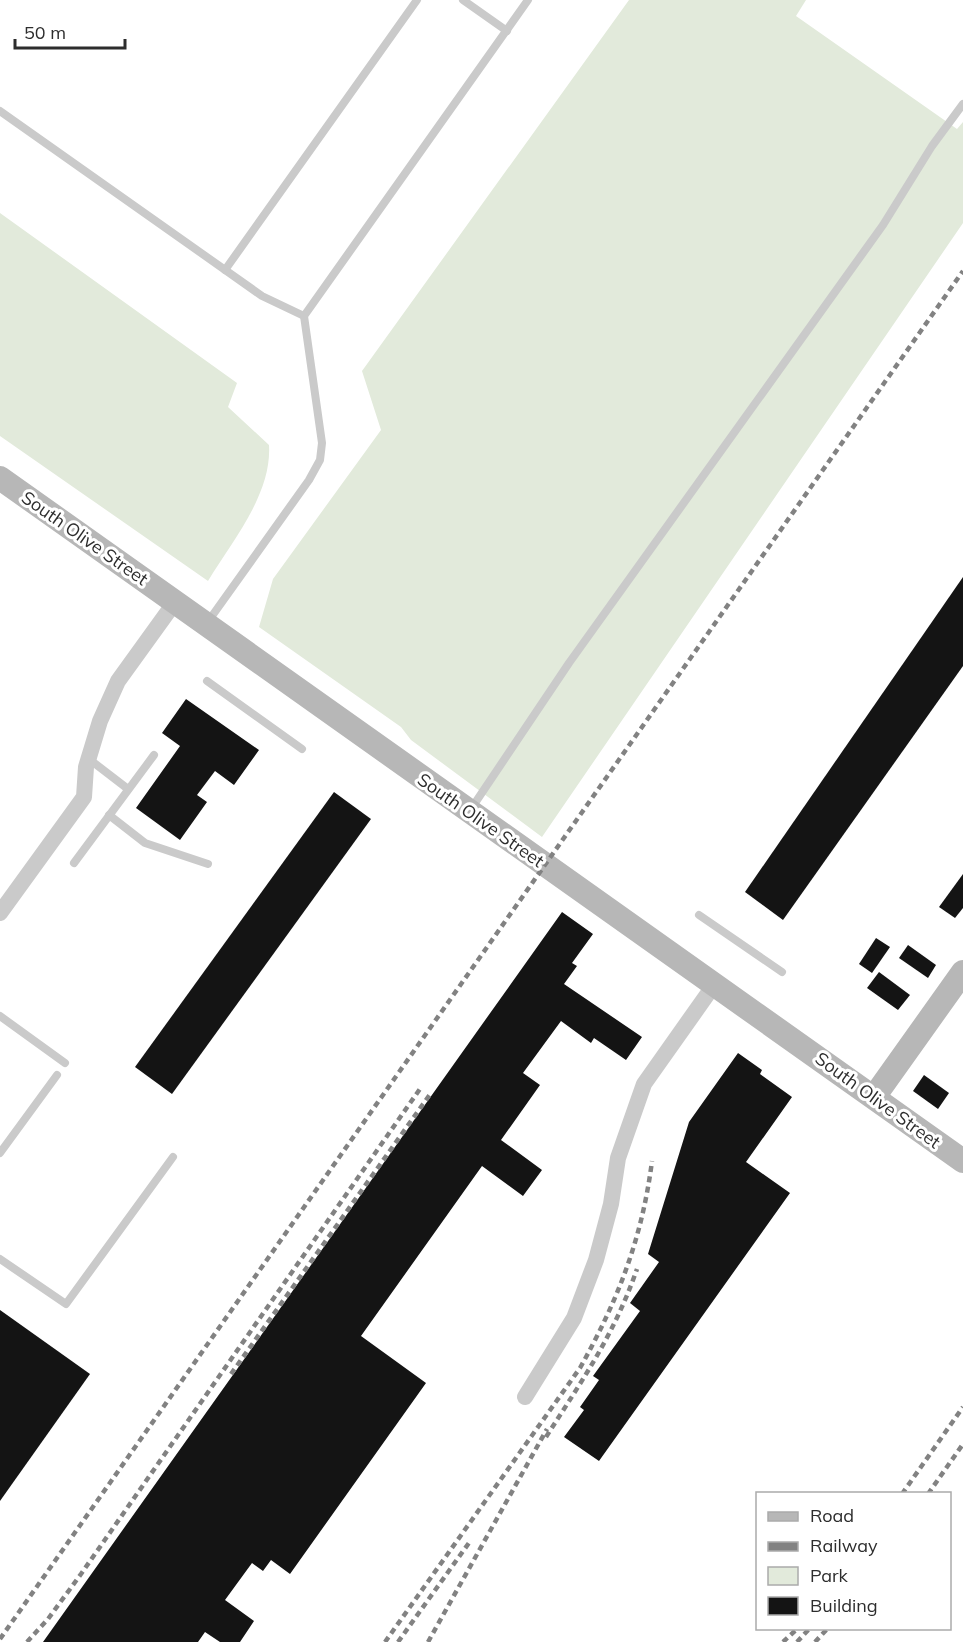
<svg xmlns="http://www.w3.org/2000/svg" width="963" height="1642" viewBox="0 0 963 1642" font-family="Mulish,sans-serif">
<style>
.green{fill:#e2eadb}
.building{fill:#141414}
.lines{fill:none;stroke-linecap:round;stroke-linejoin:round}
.lane{stroke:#cacaca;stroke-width:8}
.street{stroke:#cacaca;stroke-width:16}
.secondary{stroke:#b7b7b7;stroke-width:24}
.rail{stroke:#828282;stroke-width:4.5;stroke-dasharray:6 4.5;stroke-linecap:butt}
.labels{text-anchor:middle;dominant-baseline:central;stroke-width:6;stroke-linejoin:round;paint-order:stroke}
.street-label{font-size:18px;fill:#2d2d2d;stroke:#fff}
</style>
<rect width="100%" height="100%" fill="#fff"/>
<g class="green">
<path d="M629,0H806L796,16L957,129L963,122V223L542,837L411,740L401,727L259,627L273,579L381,430L362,371Z"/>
<path d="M0,213L237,383L228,407L269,445C272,494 233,540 208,581L0,436Z"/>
</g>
<g class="building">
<path d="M963,577V666L783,920L745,892Z"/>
<path d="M186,699L259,750L234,785L215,771L197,795L207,802L180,840L136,808L180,746L162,733Z"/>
<path d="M334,792L371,819L172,1094L135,1067Z"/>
<path d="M963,874V908L955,918L939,907Z"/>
<path d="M562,912L593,934L572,963L577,966L564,984L642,1037L626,1060L594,1038L591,1043L561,1021L523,1073L540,1085L501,1140L542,1170L523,1196L482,1166L361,1336L426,1383L290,1574L271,1560L263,1571L252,1563L225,1600L254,1621L240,1642H220L205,1632L198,1642H43Z"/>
<path d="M876,938L890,947L872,973L859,964Z"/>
<path d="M908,945L936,965L928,978L899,958Z"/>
<path d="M879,972L910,995L898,1010L867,988Z"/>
<path d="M738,1053L762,1070L760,1074L792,1097L746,1162L790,1193L599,1461L564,1437L584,1410L580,1407L599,1380L593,1376L640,1311L630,1303L659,1262L648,1254L689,1122Z"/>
<path d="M924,1075L949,1093L938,1109L913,1091Z"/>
<path d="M0,1310L90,1374L0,1501Z"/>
</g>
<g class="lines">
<g class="lane">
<path d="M463,0L507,31"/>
<path d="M0,111L262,296L304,316"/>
<path d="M225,270L417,0"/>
<path d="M207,623L309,480L320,460L322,443L304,316L528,0"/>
<path d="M207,681L302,749"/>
<path d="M89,759L128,789"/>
<path d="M471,809L569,663L883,225L932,146L963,104"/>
<path d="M109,815L145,843L208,864"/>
<path d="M74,863L154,755"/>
<path d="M699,915L782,972"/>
<path d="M0,1016L65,1063"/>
<path d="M0,1153L57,1075"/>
<path d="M0,1259L66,1304L173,1157"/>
</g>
<g class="street">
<path d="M0,913L84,797L86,767L100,721L118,681L175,602"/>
<path d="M525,1397L574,1318L596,1260L611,1204L618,1158L644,1084L714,985"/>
</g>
<g class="secondary">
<path d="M0,478L963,1161"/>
<path d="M874,1097L963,972"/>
</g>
<g class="rail">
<path d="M231,1374L431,1093"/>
<path d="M546,1437C583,1379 614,1335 637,1269"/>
<path d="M902,1494L963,1407"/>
<path d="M928,1494L963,1444"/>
<path d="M0,1639L963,271"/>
<path d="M27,1642L48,1619L81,1574L422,1086"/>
<path d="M385,1642L580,1368C618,1300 642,1239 652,1161"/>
<path d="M398,1642L471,1540"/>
<path d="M428,1642L547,1429"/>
<path d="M783,1642L798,1628"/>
<path d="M797,1642L810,1628"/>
<path d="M815,1642L828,1628"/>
</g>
</g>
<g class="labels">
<g class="street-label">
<text transform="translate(85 538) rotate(35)">South Olive Street</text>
<text transform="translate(481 820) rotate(35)">South Olive Street</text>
<text transform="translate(878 1100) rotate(36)">South Olive Street</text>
</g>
</g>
<rect x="756" y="1492" width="195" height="138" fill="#ffffff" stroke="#ababab" stroke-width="1.5"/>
<rect x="768" y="1512" width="30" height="9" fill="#b7b7b7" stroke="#ababab" stroke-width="1.5"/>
<text x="810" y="1522" font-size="18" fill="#2d2d2d">Road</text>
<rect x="768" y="1542" width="30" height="9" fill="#828282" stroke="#ababab" stroke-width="1.5"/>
<text x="810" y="1552" font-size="18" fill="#2d2d2d">Railway</text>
<rect x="768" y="1567" width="30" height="18" fill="#e2eadb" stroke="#ababab" stroke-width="1.5"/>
<text x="810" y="1582" font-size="18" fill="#2d2d2d">Park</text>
<rect x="768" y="1597" width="30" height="18" fill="#141414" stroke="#ababab" stroke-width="1.5"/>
<text x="810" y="1612" font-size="18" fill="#2d2d2d">Building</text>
<path d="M15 39v9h110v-9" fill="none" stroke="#2d2d2d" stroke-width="3"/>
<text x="24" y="39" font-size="18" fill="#2d2d2d" stroke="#ffffff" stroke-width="4.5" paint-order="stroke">50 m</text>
</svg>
